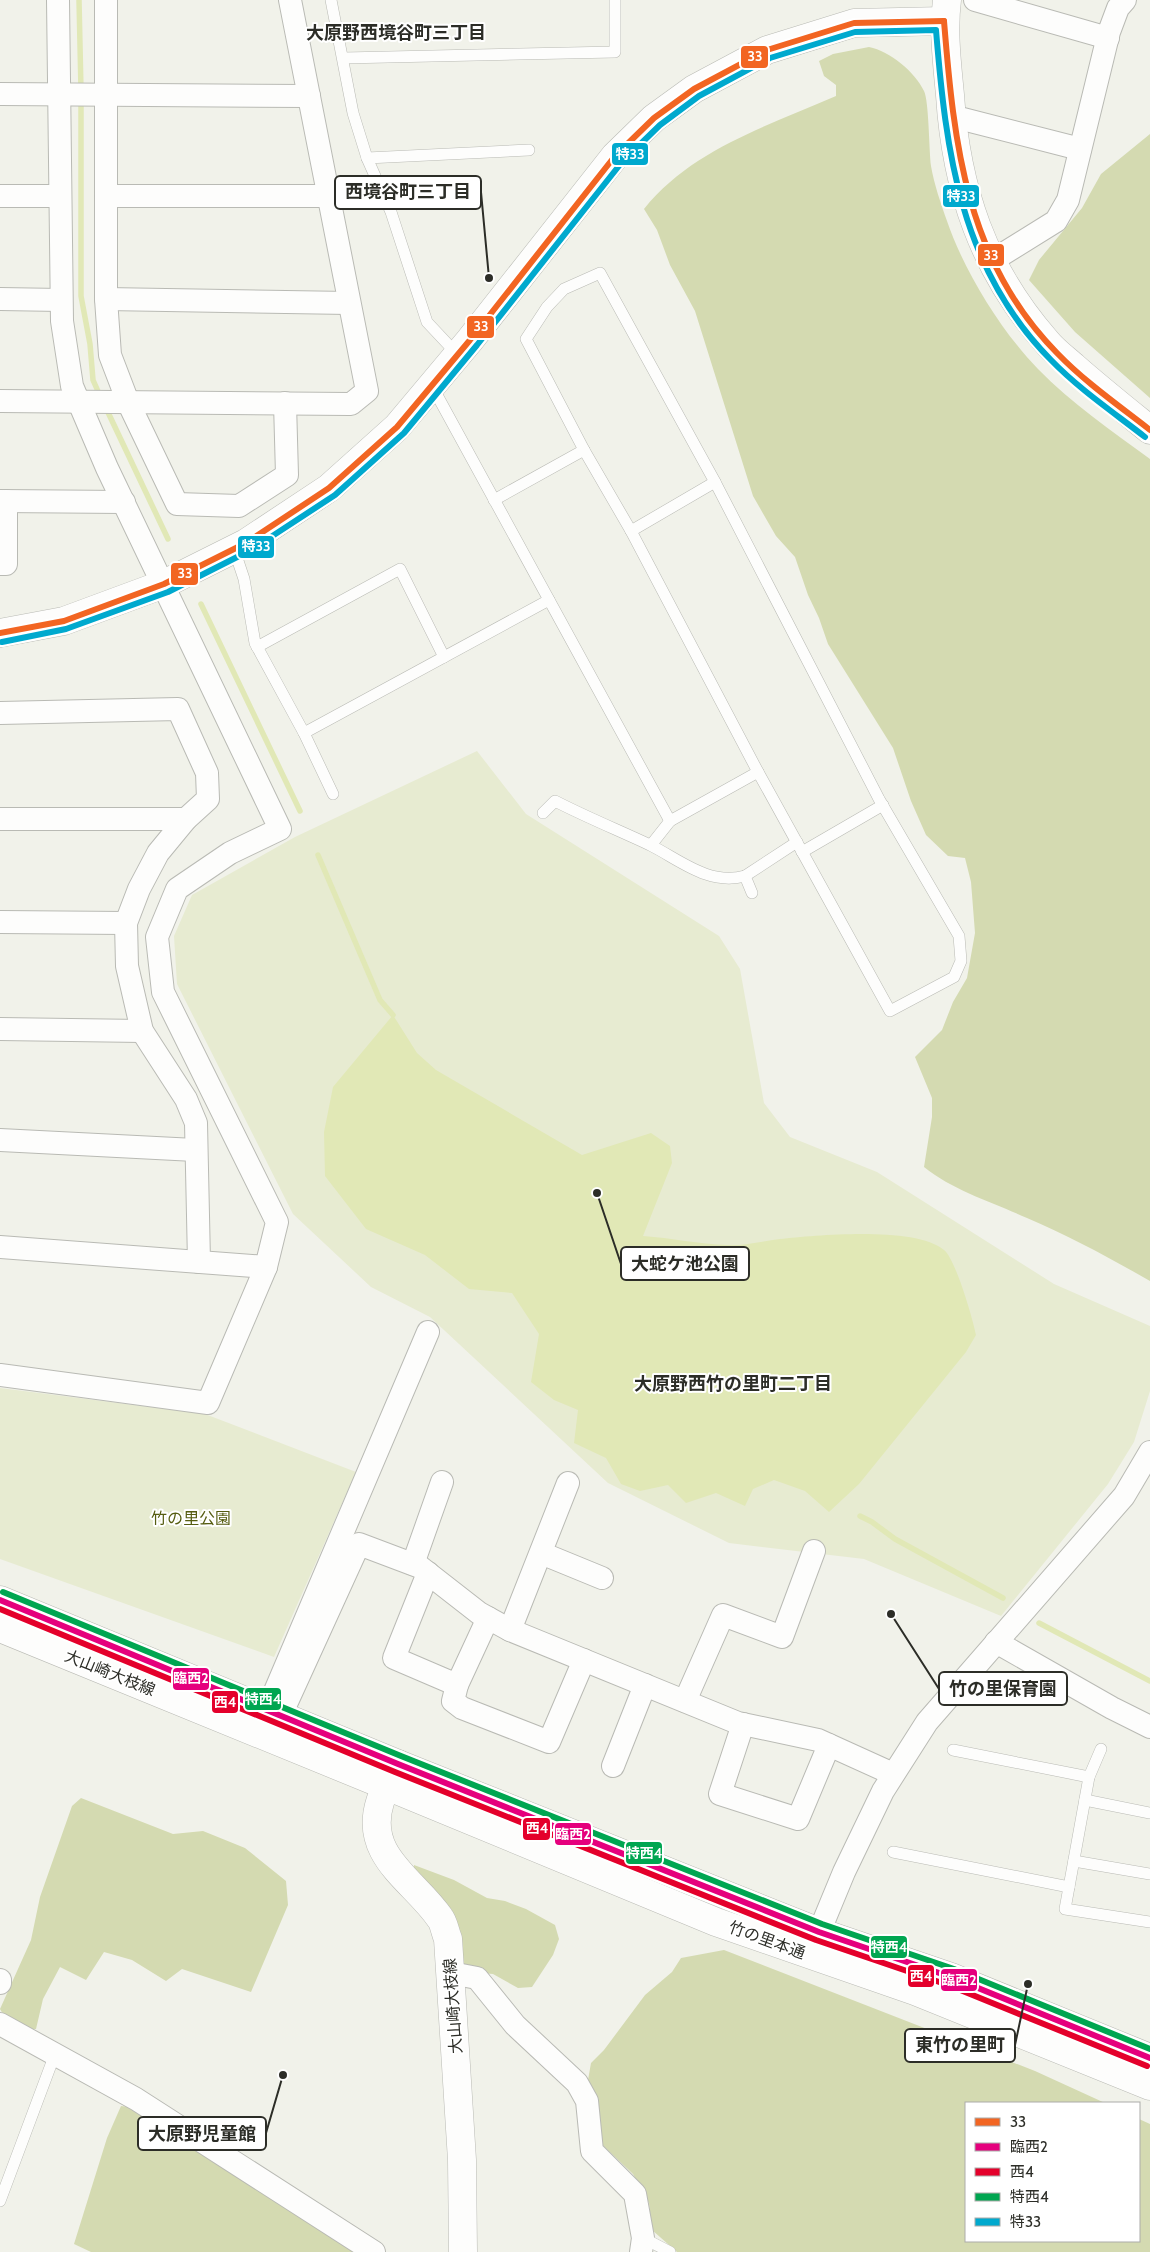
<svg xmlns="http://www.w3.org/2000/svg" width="1150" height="2252" viewBox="0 0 1150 2252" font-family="Cabin,'Noto Sans JP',sans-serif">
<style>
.green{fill:#e7ebd1}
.forest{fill:#d4dab1}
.water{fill:#e1e8b6}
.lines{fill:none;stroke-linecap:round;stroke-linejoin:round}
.stream{stroke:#e1e8b6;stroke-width:5.5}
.lane-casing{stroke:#b9bab4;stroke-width:12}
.street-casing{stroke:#b9bab4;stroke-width:24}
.secondary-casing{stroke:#b9bab4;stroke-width:29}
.primary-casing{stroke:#b9bab4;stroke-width:29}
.lane{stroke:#fdfdfc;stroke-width:11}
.street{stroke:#fdfdfc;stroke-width:22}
.secondary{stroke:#fdfdfc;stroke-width:28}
.primary{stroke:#fdfdfc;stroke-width:28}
.bus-1-casing{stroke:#fff;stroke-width:10}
.bus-2-casing{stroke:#fff;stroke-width:10}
.bus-3-casing{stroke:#fff;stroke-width:10}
.bus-4-casing{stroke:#fff;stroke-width:10}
.bus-5-casing{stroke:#fff;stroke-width:10}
.bus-1{stroke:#f26522;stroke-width:6}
.bus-2{stroke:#e5007d;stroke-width:6}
.bus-3{stroke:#e4002b;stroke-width:6}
.bus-4{stroke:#00a651;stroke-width:6}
.bus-5{stroke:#00a9ce;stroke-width:6}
.labels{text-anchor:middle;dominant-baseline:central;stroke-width:4;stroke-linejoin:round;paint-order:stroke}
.park-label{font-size:16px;fill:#565d11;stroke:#fff}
.street-label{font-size:16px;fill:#2c2d27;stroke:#fff}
.neighbourhood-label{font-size:18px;font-weight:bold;fill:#2c2d27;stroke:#fff}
.leader{fill:none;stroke:#2c2d27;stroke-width:2}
.callout-dot{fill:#2c2d27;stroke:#fff;stroke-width:2}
.callout{fill:#fff;stroke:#2c2d27;stroke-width:2}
.callout-label{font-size:18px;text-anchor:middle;font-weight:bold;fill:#2c2d27}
.line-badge{stroke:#fff;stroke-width:2}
.badge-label{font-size:14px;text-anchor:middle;font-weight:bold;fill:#fff}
</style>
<rect width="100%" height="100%" fill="#f1f2ea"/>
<g class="green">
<path d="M477,751L526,814L719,936L740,969L764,1103L790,1137L877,1172L1054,1284L1150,1326V1391L1134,1442L1108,1484L1001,1616L864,1559L729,1543L608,1483L430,1317L371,1287L293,1214L177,984L174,936L192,895L295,837Z"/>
<path d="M0,1388L205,1414L356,1472L274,1657L0,1559Z"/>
</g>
<g class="forest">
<path d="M869,47C890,51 915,72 924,91C929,101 929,150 931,166C934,184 941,204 947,221C964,271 1001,331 1038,369C1071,403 1112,431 1150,459V1281C1110,1258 1069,1236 1027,1218C992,1202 954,1191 924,1167L932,1117V1098L915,1057L942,1030L953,1002L967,978L975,933L971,882L965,858L948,856L926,835L911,801L893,748L828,644L819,618L808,595L795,557L776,536L753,496L695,311L670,265L657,230L644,209C692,149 768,126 836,96V85L824,76L819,61L833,54Z"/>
<path d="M1150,134V398L1075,332L1029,280L1039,260L1082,208L1101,174Z"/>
<path d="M81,1798L173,1834L203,1831L245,1848L286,1881L288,1905L251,1992L182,1969L166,1981L132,1960L104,1952L86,1980L60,1967L43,1999L36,2029C23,2029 6,2021 0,2009L31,1940L40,1897L72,1806Z"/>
<path d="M414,1865L454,1880L487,1898L505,1901L526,1909L555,1925L559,1939L553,1955L532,1987L518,1988L493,1974L460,1971L414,1879Z"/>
<path d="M724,1950L1035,2071L1105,2103H966V2241H1139V2119L1150,2124V2252H677L652,2230L649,2203L633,2174L597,2140L588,2080L591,2063L604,2050L645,1995L672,1972L681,1958Z"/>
<path d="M121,2106L129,2107L170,2135L366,2252H91L74,2244L107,2138Z"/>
</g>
<path class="water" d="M393,1015L417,1053L436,1070L582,1155L651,1133L670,1146L672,1163L643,1236C671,1238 699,1244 727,1245C744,1246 763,1241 780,1239C817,1235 916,1226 944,1250C955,1258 973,1319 976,1335L966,1352L859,1484L829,1512L805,1491L774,1480L753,1489L745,1506L716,1493L686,1503L668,1485L640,1491L621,1484L606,1458L574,1443L578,1410L554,1400L531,1382L539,1334L512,1293L469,1289L425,1255L366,1229L325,1176L324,1132L333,1087Z"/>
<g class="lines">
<g class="stream">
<path d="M79,0L81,90"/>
<path d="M81,100V296L90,344L93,380L101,398"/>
<path d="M105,406L168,539"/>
<path d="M201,604L300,811"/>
<path d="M318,855L380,1000L393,1015"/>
<path d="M860,1516L872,1522L895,1539L1003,1598"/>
<path d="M1039,1623L1150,1681"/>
</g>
<defs>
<g id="lane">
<path d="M331,0L353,113L367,158L391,212L427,322L457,354"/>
<path d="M344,58L615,52V0"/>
<path d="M367,158L529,150"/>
<path d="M600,273L715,482L879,799L959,936L961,961L954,977L890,1011L758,772L631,531L584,450L526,339L547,307L564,289Z"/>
<path d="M432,386L670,821L758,772"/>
<path d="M494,500L584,450"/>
<path d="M631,531L715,482"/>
<path d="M234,549L244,579L255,643L304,733L333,794"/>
<path d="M257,647L400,569L444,657"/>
<path d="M304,733L549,600"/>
<path d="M543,813L555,801C586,817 618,830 650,845C680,860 709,886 745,876"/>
<path d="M651,845L670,821"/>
<path d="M802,852L883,805"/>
<path d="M752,893L745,876L797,842"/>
<path d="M1101,1749L1089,1777L1065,1909L1150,1922"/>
<path d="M953,1750L1089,1777"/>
<path d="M1085,1800L1150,1813"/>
<path d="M893,1852L1069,1887"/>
<path d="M1074,1861L1150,1874"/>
<path d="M0,2201L55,2054"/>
<path d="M643,2238L670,2252"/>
</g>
<g id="street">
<path d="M106,0V299L110,355L128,402L177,504L239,506L287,475L285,403"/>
<path d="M975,0L1108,38"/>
<path d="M0,94L309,96"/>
<path d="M951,116L1080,149"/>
<path d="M0,196H60"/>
<path d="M106,196H328"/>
<path d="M990,262L1056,221L1068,200L1109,32L1118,8L1125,0"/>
<path d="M0,299L61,300"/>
<path d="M106,299L349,303"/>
<path d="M0,401L351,404L367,391L290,0"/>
<path d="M0,501L124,502"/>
<path d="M0,564H6V501"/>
<path d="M0,713L178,709L207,773L208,799L186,819L158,853L139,889L126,923L127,966L142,1031L186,1099L196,1123L199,1262"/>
<path d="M0,819H186"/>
<path d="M0,922L126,923"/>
<path d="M0,1029L142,1031"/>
<path d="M0,1140L195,1150"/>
<path d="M0,1247L266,1267"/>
<path d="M0,1375L208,1403L266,1267L277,1222L163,992L157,937L177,889L230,853L280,829L107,468L72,386L62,321L58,0"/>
<path d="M541,1553L602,1578"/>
<path d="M413,1564L442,1482"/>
<path d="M428,1573L394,1658L457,1685L488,1618"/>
<path d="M510,1630L568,1483"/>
<path d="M996,1642L1112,1708L1150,1727"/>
<path d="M457,1685L453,1701L462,1708L549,1742L584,1660"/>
<path d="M685,1701L723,1615L782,1637L814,1551"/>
<path d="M267,1710L428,1332"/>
<path d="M281,1715L359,1544L420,1567L479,1613L510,1630L738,1723L818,1740L893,1774"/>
<path d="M743,1724L720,1794L798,1819L829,1745"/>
<path d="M613,1766L645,1685"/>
<path d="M813,1947L844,1872L883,1791L927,1722L1124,1496L1150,1452"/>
<path d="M451,1973L477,1978L515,2025L577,2083L587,2101L592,2151L635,2194L643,2238L641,2252"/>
<path d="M0,1980V1983"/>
<path d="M0,2024L136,2099L374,2252"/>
</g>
<g id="secondary">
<path d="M947,0C943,31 947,63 950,95C956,189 983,269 1046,341C1054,351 1065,359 1074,367C1099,389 1124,409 1150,430"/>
<path d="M0,633L64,621L164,584L246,543L329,488L397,427L470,340L615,156L654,118L694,89L767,50L854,23L944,21"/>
<path d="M398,1764L819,1932L951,1977L1150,2058"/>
<path d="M387,1786L716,1922L915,1991L1150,2086"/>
</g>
<g id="primary">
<path d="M0,1600L398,1764C392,1776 384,1789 380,1802C363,1856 414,1880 440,1918C444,1923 445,1932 448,1939L462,2160L463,2252"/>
<path d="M0,1628L387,1786"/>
</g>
</defs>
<use href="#lane" class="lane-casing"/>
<use href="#street" class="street-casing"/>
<use href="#secondary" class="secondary-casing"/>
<use href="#primary" class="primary-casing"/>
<use href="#lane" class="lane"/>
<use href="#street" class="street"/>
<use href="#secondary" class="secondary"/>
<use href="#primary" class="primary"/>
<defs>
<g id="bus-1">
<path d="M944,21C954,144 966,261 1057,353C1085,382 1118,405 1150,430"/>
<path d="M0,633L64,621L164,584L246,543L329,488L397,427L470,340L615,156L654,118L694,89L767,50L854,23L944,21"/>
</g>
<path id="bus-2" d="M0,1600L398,1764L819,1932L951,1977L1150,2058"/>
<path id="bus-3" d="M0,1609L395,1772L816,1940L948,1985L1147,2066"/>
<path id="bus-4" d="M3,1592L401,1756L822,1924L954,1969L1150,2049"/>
<path id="bus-5" d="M2,642L66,629L168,592L251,550L335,495L404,433L477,345L622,162L660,125L699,96L770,58L855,32L936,30C946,152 960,268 1051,360C1079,389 1113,412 1145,437"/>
</defs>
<use href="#bus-1" class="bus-1-casing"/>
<use href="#bus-2" class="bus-2-casing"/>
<use href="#bus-3" class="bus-3-casing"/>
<use href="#bus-4" class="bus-4-casing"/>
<use href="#bus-5" class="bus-5-casing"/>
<use href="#bus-1" class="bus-1"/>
<use href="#bus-2" class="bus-2"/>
<use href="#bus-3" class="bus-3"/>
<use href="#bus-4" class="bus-4"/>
<use href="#bus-5" class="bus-5"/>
</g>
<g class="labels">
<g class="park-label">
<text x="191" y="1518">竹の里公園</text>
</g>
<g class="street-label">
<text transform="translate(110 1673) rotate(22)">大山崎大枝線</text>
<text transform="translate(767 1940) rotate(20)">竹の里本通</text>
<text transform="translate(453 2006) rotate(-94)">大山崎大枝線</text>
</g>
<g class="neighbourhood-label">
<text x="396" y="33">大原野西境谷町三丁目</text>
<text x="733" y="1384">大原野西竹の里町二丁目</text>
</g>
</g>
<path class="leader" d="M489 278L481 192M597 1193L621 1264M891 1614L939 1689M1028 1984L1015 2045M283 2075L266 2133"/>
<g class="callout-dot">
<circle cx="489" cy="278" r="5"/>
<circle cx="597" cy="1193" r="5"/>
<circle cx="891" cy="1614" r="5"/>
<circle cx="1028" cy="1984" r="5"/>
<circle cx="283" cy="2075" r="5"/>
</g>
<g class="callout">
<rect x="335" y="176" width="146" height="33" rx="5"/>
<rect x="621" y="1247" width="128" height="33" rx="5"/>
<rect x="939" y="1672" width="128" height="33" rx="5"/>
<rect x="905" y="2029" width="110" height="33" rx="5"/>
<rect x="138" y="2117" width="128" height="33" rx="5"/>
</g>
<g class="callout-label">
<text x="408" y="198">西境谷町三丁目</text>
<text x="685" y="1270">大蛇ケ池公園</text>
<text x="1003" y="1695">竹の里保育園</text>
<text x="960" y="2051">東竹の里町</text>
<text x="202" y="2140">大原野児童館</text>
</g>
<g class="line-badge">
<rect x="740" y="45" width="29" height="24" rx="5" fill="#f26522"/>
<rect x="611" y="142" width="38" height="24" rx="5" fill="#00a9ce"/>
<rect x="942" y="184" width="38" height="24" rx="5" fill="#00a9ce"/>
<rect x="977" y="243" width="28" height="24" rx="5" fill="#f26522"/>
<rect x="466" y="315" width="29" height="24" rx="5" fill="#f26522"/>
<rect x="237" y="535" width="38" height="24" rx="5" fill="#00a9ce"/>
<rect x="170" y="562" width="29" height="24" rx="5" fill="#f26522"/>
<rect x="172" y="1667" width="38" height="24" rx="5" fill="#e5007d"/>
<rect x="244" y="1687" width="38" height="24" rx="5" fill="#00a651"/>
<rect x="211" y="1690" width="28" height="24" rx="5" fill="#e4002b"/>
<rect x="522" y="1817" width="29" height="24" rx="5" fill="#e4002b"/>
<rect x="554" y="1822" width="38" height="24" rx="5" fill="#e5007d"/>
<rect x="625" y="1841" width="38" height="24" rx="5" fill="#00a651"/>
<rect x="870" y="1935" width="38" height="24" rx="5" fill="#00a651"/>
<rect x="907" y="1964" width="28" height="24" rx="5" fill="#e4002b"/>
<rect x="940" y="1968" width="38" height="24" rx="5" fill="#e5007d"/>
</g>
<g class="badge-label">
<text x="755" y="61">33</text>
<text x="630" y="159">特33</text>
<text x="961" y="201">特33</text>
<text x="991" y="260">33</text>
<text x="481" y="331">33</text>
<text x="256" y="551">特33</text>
<text x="185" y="578">33</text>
<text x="191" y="1683">臨西2</text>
<text x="263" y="1704">特西4</text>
<text x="225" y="1707">西4</text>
<text x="537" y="1833">西4</text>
<text x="573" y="1839">臨西2</text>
<text x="644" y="1858">特西4</text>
<text x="889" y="1952">特西4</text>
<text x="921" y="1981">西4</text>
<text x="959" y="1985">臨西2</text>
</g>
<rect x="965" y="2102" width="175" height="140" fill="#ffffff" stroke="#ababa9"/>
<rect x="975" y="2118" width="25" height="8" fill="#f26522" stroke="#ababa9"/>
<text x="1010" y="2127" font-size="15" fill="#2c2d27">33</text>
<rect x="975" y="2143" width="25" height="8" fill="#e5007d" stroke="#ababa9"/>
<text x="1010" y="2152" font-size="15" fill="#2c2d27">臨西2</text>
<rect x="975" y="2168" width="25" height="8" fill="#e4002b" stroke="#ababa9"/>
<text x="1010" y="2177" font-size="15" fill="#2c2d27">西4</text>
<rect x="975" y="2193" width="25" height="8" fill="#00a651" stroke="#ababa9"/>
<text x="1010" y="2202" font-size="15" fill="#2c2d27">特西4</text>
<rect x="975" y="2218" width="25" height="8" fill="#00a9ce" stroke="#ababa9"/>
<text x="1010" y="2227" font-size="15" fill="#2c2d27">特33</text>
</svg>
